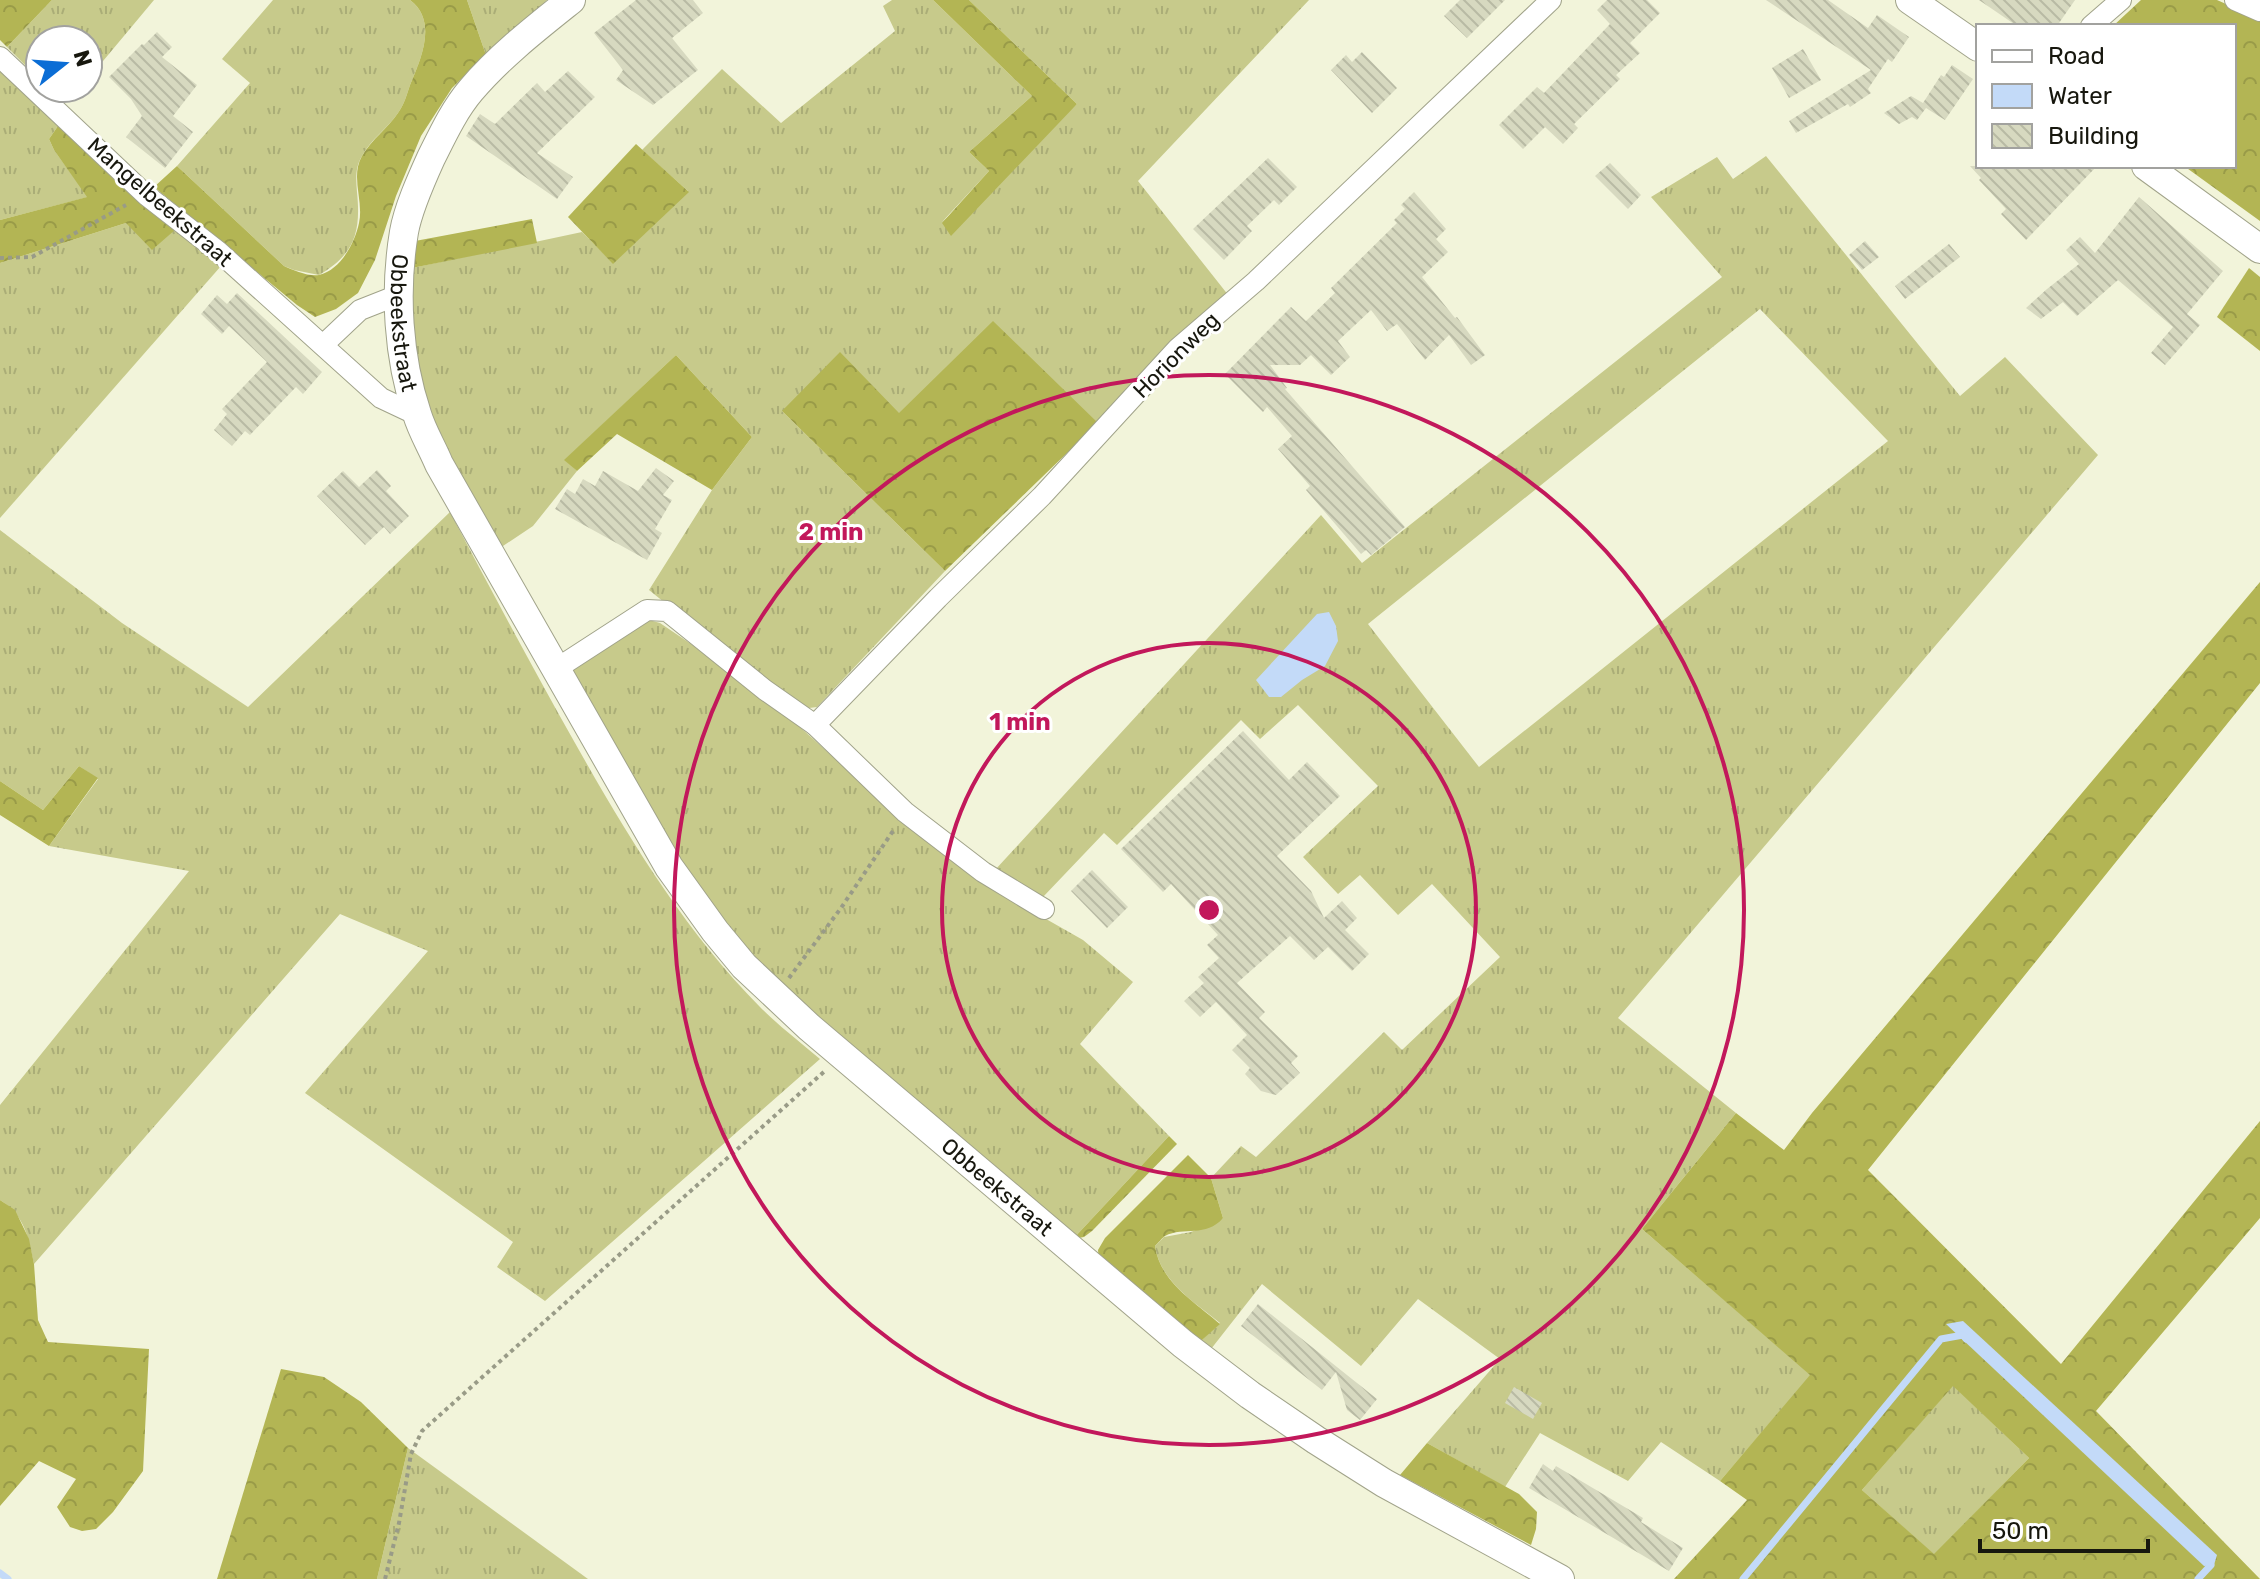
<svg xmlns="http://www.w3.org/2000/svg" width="2260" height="1579" viewBox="0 0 2260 1579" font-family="Rubik,sans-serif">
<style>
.grass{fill:url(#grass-tufts);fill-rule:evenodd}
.forest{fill:url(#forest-crowns);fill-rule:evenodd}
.water{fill:#c3daf8}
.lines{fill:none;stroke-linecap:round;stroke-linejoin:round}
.stream{stroke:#c3daf8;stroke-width:7}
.building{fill:url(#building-back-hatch)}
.street-casing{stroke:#a1a38a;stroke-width:22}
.secondary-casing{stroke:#a1a38a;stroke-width:30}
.path{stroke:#999b87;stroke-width:4;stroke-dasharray:4 4;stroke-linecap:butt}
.street{stroke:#fff;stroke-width:20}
.secondary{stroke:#fff;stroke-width:28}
.ring{fill:none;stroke:#c2185b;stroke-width:4}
.labels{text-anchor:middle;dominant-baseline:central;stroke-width:6;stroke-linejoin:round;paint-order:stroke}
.street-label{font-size:22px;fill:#17170e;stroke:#fff}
.centre{fill:#c2185b;stroke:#fff;stroke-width:4}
.ring-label{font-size:24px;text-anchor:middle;font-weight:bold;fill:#c2185b;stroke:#fff;stroke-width:6;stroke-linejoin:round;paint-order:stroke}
</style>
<defs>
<pattern id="grass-tufts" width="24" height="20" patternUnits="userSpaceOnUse" patternTransform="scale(2)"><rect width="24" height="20" fill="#c7ca8b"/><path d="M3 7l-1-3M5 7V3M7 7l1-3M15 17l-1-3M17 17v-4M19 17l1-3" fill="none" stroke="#aaad77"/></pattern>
<pattern id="forest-crowns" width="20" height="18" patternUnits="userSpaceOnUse" patternTransform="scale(2)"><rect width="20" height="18" fill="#b3b554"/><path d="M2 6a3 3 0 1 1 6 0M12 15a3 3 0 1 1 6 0" fill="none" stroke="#999b48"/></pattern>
<pattern id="building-back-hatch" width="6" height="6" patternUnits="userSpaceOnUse" patternTransform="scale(2)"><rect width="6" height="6" fill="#d7d9c0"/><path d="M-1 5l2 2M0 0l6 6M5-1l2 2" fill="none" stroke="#b8baa4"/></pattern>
</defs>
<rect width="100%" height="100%" fill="#f2f4da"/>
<g class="grass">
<path d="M52,0H154L88,79V40H40V80L7,47Z"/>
<path d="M273,0H410C438,21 421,59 410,85C407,94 404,105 398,113C388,128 370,140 362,156C355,167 356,180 357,192C361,232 355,254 319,275L294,270L284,266L177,166L250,83L222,59Z"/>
<path d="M467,0H547L486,55Z"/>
<path d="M892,0H933L1032,96L969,152L989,171L942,222L1077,104L969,0H1309L1138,181L1229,296L1098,423L899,413L782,411L945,571L817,707L809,708L782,697L649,590L712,490L752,437L676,355L565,460L577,471L533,526L500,548L443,444L425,395L413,344L412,268L582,232L613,263L688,191L642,150L722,69L781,123L895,31L883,6Z"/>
<path d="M0,70L58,126L49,139L54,150L88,197L0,220Z"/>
<path d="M1766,156L1960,396L2005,357L2098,455L1618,1018L1736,1113L1642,1229L1811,1375L1720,1481L1661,1442L1628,1481L1540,1433L1505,1487L1427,1443L1500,1359L1418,1299L1361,1366L1262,1284L1211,1349L1201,1341L1220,1323C1194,1302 1160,1281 1155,1246L1164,1237L1191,1232L1223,1218L1211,1178L1241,1146L1256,1157L1384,1032L1402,1050L1500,957L1432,884L1398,915L1360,875L1338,894L1303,857L1378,786L1298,705L1260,739L1241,720L1117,845L1104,833L1043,897L995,870L1321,515L1362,563L1722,277L1651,197L1717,157L1733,179ZM1760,309L1888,441L1479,767L1368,624Z"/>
<path d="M126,223L176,229L221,266L0,518V263Z"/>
<path d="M450,512C491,590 532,667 575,743C628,837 684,930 760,1007C779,1026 800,1042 820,1059L545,1301L497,1267L513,1242L305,1093L428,951L340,914L34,1264C28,1236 25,1216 0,1200V1105L189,871L49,846L98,779L79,766L43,810L0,781V530L122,623L248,707Z"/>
<path d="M649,620L660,623L691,644L801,728L863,784L1032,911L1083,940L1133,982L1080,1044L1169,1136L1073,1239L776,985L720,923L657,828L570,672L639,624Z"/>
<path d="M1953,1385L2029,1458L1934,1555L1862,1490Z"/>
<path d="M408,1448L588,1579H377Z"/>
</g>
<g class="forest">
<path d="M0,0H52L7,47L0,40Z"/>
<path d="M410,0H467L486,55L452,88L421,136L396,196L375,260L358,293L336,309L315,317L297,305L154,187L177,166L284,266C293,270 309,277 319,275C341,270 355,242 359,223C364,201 350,177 362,156C371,140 388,128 398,113C404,105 407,94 410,85C421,59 438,21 410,0Z"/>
<path d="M933,0H969L1077,104L951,236L942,223L989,171L969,152L1032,96Z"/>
<path d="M2141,0H2217L2260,19V221L2184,166H2234V26H2113Z"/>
<path d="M58,126L176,229L152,250L126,223L0,263V220L87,197L54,150L49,139Z"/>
<path d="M636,144L689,192L613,264L568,217Z"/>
<path d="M532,219L537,243L412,268L415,241Z"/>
<path d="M2249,268L2260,277V351L2217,317Z"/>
<path d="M993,321L1098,423L945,571L782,411L840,352L899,413Z"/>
<path d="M676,355L752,437L712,490L617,434L577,471L564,460Z"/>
<path d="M2260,582V683L1868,1170L2061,1364L2260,1121V1218L2096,1411L2260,1579H1674L1747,1500L1720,1481L1810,1375L1642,1229L1736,1113L1784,1150L1812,1113ZM1953,1386L2029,1458L1934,1554L1862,1490Z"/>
<path d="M79,766L98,778L49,846L0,815V781L43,810Z"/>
<path d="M1169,1136L1177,1144L1092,1231L1084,1237L1073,1239Z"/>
<path d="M1188,1155L1211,1178L1223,1218C1206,1238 1184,1226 1165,1236C1163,1237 1157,1244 1155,1246C1160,1282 1195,1302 1220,1324L1201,1341L1099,1261L1098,1250L1105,1238Z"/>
<path d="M0,1200L15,1210L29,1239L34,1264L38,1320L48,1342L149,1349L143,1471L113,1512L96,1529L82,1531L70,1527L57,1507L76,1479L39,1461L0,1506Z"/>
<path d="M281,1369L324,1377L361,1402L408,1448L377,1579H217Z"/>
<path d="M1427,1443L1519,1494L1537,1512L1536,1529L1531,1545L1400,1475Z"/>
</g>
<g class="water">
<path d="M1329,612L1336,626L1338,641L1325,666L1302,680L1281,697H1269L1256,680L1317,614Z"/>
<path d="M1963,1321L2217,1555L2214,1565L2204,1566L1946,1324Z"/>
</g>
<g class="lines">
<g class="stream">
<path d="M0,1573L8,1579"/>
<path d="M1743,1579L1941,1339L1963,1335L1966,1339"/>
<path d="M2198,1579L2211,1565L2207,1561"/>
</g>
</g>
<g class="building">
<path d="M636,0H693L703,13L672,38L698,70L653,105L616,80L623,70L594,33Z"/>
<path d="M1460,0H1505L1467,38L1444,16Z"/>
<path d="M1607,0H1647L1660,13L1630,43L1640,53L1616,75L1620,79L1574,124L1578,128L1563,144L1545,127L1523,149L1499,125L1537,87L1544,93L1610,24L1597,10Z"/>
<path d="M1766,0H1828L1868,28L1877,15L1909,37L1892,62L1888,59L1868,89L1871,93L1850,107L1848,104L1796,133L1789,121L1871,70Z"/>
<path d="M1979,0H2075L2057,26H2017Z"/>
<path d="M157,32L172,47L162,57L197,85L173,116L193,132L165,168L126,137L142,116L131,99L109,77L142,44L144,45Z"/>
<path d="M1803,49L1821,80L1789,98L1772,68Z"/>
<path d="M1362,52L1397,88L1372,113L1331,70L1346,55L1352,62Z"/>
<path d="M1952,65L1973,79L1945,120L1926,108L1917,120L1912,117L1899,124L1884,113L1911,96L1923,103L1941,75L1944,77Z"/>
<path d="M568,71L595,97L537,153L573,177L557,199L466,136L480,114L495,124L537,83L545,92Z"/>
<path d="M1268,158L1297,187L1279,205L1274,200L1247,226L1252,231L1224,260L1193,229Z"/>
<path d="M1610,163L1641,195L1628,209L1595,176Z"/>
<path d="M1970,166H2097L2026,240L2001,214L2006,209L1979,180L1981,178Z"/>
<path d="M1414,192L1446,229L1436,239L1448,252L1422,277L1455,318L1457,317L1485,355L1471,365L1449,335L1425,360L1397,324L1387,331L1371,310L1338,341L1350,357L1331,375L1311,355L1300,365H1270L1287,388L1285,389L1405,527L1371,555L1366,550L1361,554L1306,490L1310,486L1278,449L1292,436L1267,407L1263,412L1225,374L1291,307L1306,321L1335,293L1331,288L1397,223L1394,220L1405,209L1401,205Z"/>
<path d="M2139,197L2223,271L2187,314L2200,325L2165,365L2151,353L2173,327L2118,280L2077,316L2063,302L2041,319L2026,308L2047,289L2079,264L2066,250L2080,237L2095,253Z"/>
<path d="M1865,241L1879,257L1862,270L1849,255Z"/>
<path d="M1949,244L1960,257L1905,299L1895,286Z"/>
<path d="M237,293L322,372L303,394L296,387L250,435L245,431L232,446L214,430L227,414L222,409L267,362L229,326L222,334L201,314L217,295L227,304Z"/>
<path d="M656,468L674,481L663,495L672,500L655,529L662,533L647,560L555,509L567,489L575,494L583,479L595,486L603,471L638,491Z"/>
<path d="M377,470L391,486L386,491L409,516L390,534L384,527L365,545L317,496L343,471L359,487Z"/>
<path d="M1243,731L1289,780L1307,762L1340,796L1277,856L1311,891L1324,918L1342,901L1357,918L1345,930L1369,954L1352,971L1328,947L1314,960L1290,936L1237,983L1265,1012L1259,1018L1298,1056L1291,1063L1300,1073L1276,1095L1261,1091L1245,1074L1250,1068L1232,1050L1247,1035L1216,1002L1200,1017L1184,1001L1204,983L1198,977L1219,958L1207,945L1218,935L1171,884L1163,892L1121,849Z"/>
<path d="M1092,870L1128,907L1107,928L1071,891Z"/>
<path d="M1258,1304L1377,1399L1360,1420L1347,1410L1336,1372L1322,1390L1241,1326Z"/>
<path d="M1514,1387L1542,1403L1533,1419L1505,1403Z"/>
<path d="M1543,1464L1553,1471L1556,1466L1643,1518L1641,1522L1683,1548L1669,1571L1529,1488Z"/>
</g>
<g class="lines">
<defs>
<g id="street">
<path d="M2235,0L2260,11"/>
<path d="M2091,26L2121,0"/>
<path d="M0,57L146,195L219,252L381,398L417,415"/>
<path d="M323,345L360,310L398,295"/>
<path d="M556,669L647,610L667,611L765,690L815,725L905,812L983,872L1044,909"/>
<path d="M815,725L938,598L1042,496L1178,348L1256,281L1551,0"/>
</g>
<g id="secondary">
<path id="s1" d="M571,0C536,28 500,56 471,90C454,110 443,134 431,158C421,180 408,209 404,232C394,292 398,357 417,414C422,431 432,447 439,464L669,867L715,931L744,966L809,1027L1183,1344L1250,1395L1316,1440L1384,1483L1560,1579"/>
<path d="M1910,0L1978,47"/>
<path d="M2146,166L2260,249"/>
</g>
</defs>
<use href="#street" class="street-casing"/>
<use href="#secondary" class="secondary-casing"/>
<g class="path">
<path d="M0,258L32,257L126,205"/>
<path d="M789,978L841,908L895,828"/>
<path d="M385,1579L399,1523L411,1454L422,1431L826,1070"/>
</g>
<use href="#street" class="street"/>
<use href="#secondary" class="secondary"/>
</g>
<g class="ring">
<circle cx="1209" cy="910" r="267"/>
<circle cx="1209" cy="910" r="535"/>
</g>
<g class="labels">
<g class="street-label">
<text transform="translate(160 202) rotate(41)">Mangelbeekstraat</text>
<text stroke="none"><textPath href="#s1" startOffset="384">Obbeekstraat</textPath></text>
<text transform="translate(1176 355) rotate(-45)">Horionweg</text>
<text stroke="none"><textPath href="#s1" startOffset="1456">Obbeekstraat</textPath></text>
</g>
</g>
<circle cx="1209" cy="910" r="12" class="centre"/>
<g class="ring-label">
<text x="831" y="540">2 min</text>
<text x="1020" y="730">1 min</text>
</g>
<rect x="1976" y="24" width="260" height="144" fill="#ffffff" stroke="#a2a29f" stroke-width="2"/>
<rect x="1992" y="50" width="40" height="12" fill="#ffffff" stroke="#a2a29f" stroke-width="2"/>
<text x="2048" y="64" font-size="24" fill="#17170e">Road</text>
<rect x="1992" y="84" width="40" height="24" fill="#c3daf8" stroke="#a2a29f" stroke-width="2"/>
<text x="2048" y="104" font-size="24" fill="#17170e">Water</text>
<rect x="1992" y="124" width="40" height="24" fill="url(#building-back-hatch)" stroke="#a2a29f" stroke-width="2"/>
<text x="2048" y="144" font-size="24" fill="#17170e">Building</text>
<g transform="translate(64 64) rotate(73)"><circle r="38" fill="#ffffff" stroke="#a2a29f" stroke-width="2"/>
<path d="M0-6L14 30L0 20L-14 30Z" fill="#0b6dd5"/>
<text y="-12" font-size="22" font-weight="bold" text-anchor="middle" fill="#17170e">N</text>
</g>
<path d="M1980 1539v12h168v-12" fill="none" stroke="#17170e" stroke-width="4"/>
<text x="1992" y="1539" font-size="24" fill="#17170e" stroke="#ffffff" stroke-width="6" paint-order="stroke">50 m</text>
</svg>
